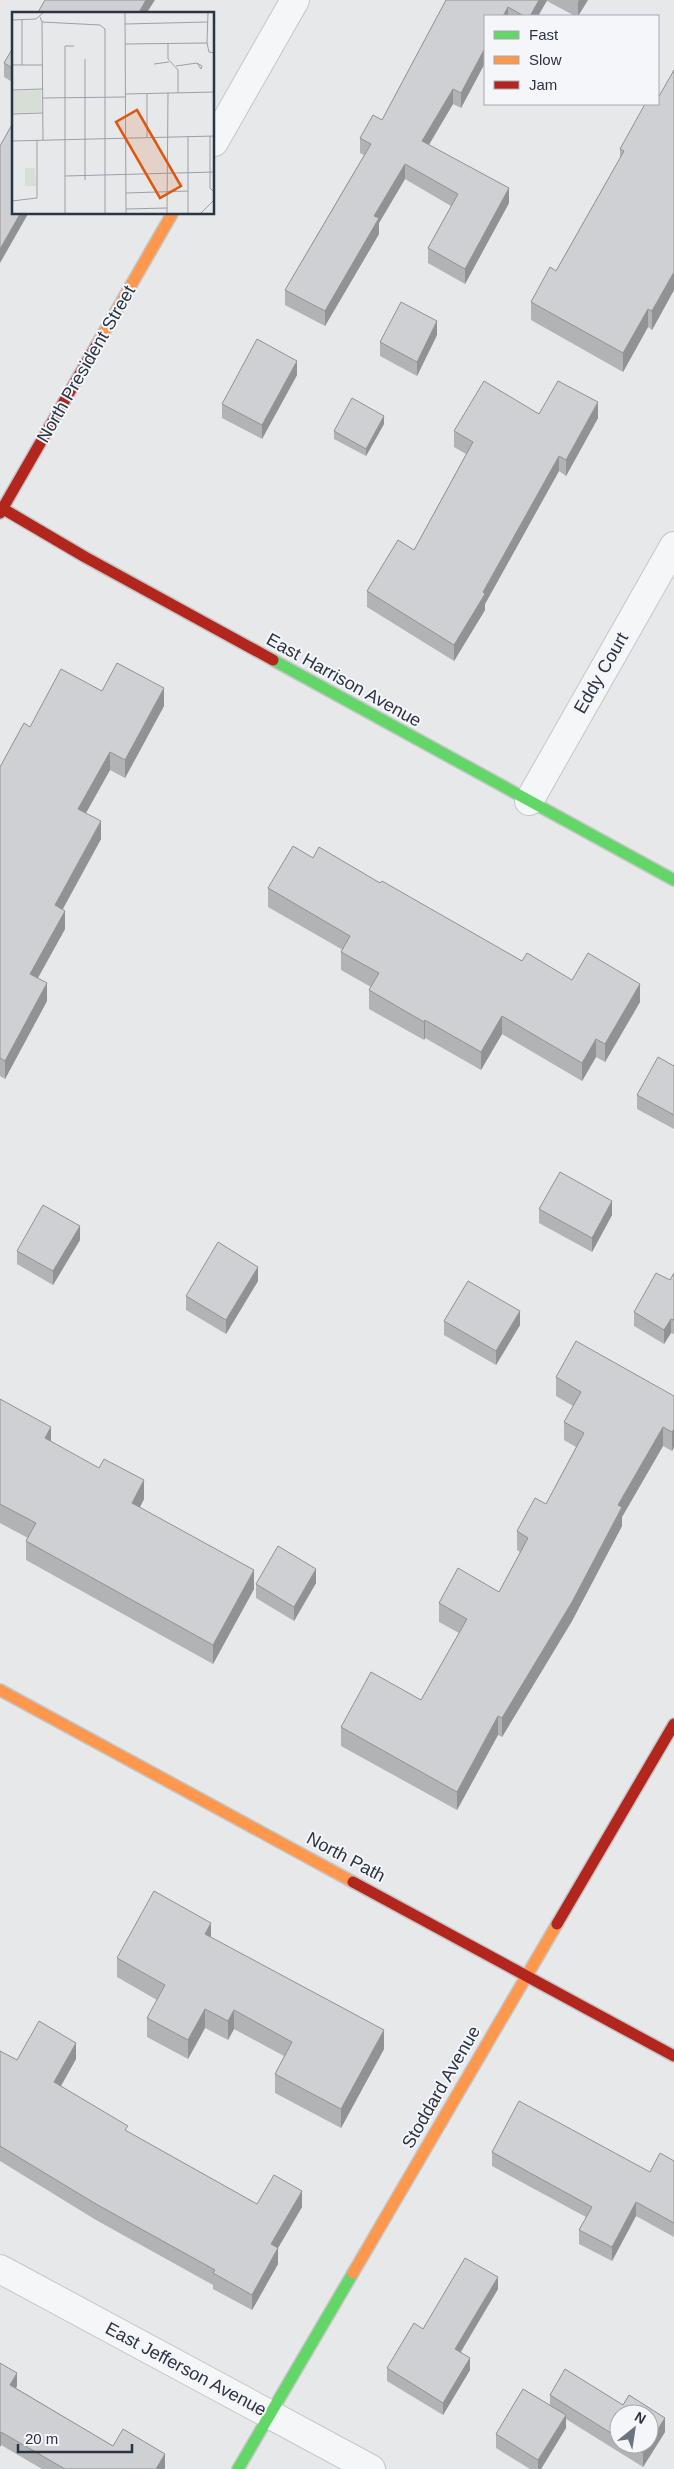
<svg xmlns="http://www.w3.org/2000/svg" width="674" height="2469" viewBox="0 0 674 2469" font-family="Arial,sans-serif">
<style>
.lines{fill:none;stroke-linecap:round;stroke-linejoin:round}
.street-casing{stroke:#c4c6c8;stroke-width:30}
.fast-casing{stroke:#c4c6c8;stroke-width:14}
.slow-casing{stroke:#c4c6c8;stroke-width:14}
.jam-casing{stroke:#c4c6c8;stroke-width:14}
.street{stroke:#f5f6f7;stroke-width:28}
.fast{stroke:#63d668;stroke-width:11}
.slow{stroke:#ff974d;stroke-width:11}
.jam{stroke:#b3261e;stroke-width:11}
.wall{fill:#b1b3b5;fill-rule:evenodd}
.shaded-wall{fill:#909294}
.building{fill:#ced0d3;stroke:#909294}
.labels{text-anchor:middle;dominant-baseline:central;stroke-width:4;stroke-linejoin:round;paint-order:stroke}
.street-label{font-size:18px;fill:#2b3445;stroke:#f4f6f9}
.inset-road{fill:none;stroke:#9ba0a8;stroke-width:1}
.view{fill:#df570f;fill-opacity:0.15;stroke:#df570f;stroke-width:2.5}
.inset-edge{fill:none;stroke:#2b3445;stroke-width:2.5}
</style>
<rect width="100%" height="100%" fill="#e6e8ea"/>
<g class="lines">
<defs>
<g id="street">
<path d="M214,142L295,0"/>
<path d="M529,801L674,546"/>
<path d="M0,2269L371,2469"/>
</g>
<g id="fast">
<path d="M273,660L674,880"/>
<path d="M238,2469L353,2273"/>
</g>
<g id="slow">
<path d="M96,346L172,214"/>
<path d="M0,1690L353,1882"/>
<path d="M353,2273L557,1924"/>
</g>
<g id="jam">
<path d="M0,507L85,557L273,660"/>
<path d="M0,513L96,346"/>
<path d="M353,1882L674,2056"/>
<path d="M557,1924L674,1724"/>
</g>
</defs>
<use href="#street" class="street-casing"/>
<use href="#fast" class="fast-casing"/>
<use href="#slow" class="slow-casing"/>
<use href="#jam" class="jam-casing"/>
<use href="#street" class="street"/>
<use href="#fast" class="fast"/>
<use href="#slow" class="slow"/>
<use href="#jam" class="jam"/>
</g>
<g class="wall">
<path d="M446,0H588L578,16H575L547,1L538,16H485V63L461,108L453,104L429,145L509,203L465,284L428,263V248L451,206L405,179L379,223V234L325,326L285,305V290L364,155L360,153V138L382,120Z"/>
<path d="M14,46V83L4,77V63Z"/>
<path d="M674,70V290L652,330L648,327L623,372L531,320V302L556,271L620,158V149L658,104Z"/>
<path d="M437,335L417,376L380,356V342Z"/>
<path d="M297,375L262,439L222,418V404Z"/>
<path d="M539,414L598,418L566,476L559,471L485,604V610L454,661L367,607V591L414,550L466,454L454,447V431Z"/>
<path d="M384,424L366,456L334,439V431Z"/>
<path d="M102,691L164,706L125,778L110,770L86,813L101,839L63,909L65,929L38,978L47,1001L5,1079L0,1076V767L30,727Z"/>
<path d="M313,858L380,883L522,961L572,980L640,1002L605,1062L596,1057L582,1081L502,1034L481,1070L425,1038L424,1040L369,1009V990L371,987L341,970V952L343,950L268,907V888Z"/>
<path d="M674,1066V1129L637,1109V1095Z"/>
<path d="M539,1209L612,1215L592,1252L539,1223Z"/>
<path d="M80,1240L53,1285L17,1264V1251Z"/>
<path d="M674,1273V1334L671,1333L664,1344L634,1326V1312L670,1280Z"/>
<path d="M258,1281L226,1334L186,1310V1296Z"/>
<path d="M444,1321L520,1325L496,1365L444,1335Z"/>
<path d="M556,1377L674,1396V1447L672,1451L663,1446L622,1517V1526L572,1621L502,1737L498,1735L457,1810L341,1746V1727L421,1700L459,1633L439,1622V1603L499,1592L520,1552L517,1550V1531L546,1504L576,1447L564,1440V1422L573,1406L556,1396Z"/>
<path d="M0,1399L51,1441L144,1499L140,1507L254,1589L213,1664L26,1560V1541L28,1538L0,1523Z"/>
<path d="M316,1583L294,1621L256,1598V1584Z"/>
<path d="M211,1937L384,2049L341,2128L275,2093V2074L284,2056L234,2029L228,2040L205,2028L188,2059L147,2037V2018L157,2000L117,1977V1958Z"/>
<path d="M0,2051L17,2060L76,2059L61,2086L128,2132L257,2204L302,2207L278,2248V2264L252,2310L213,2289V2285L96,2220L0,2161Z"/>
<path d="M492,2152L650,2172L674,2161V2237L636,2216L612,2261L579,2244V2230L586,2217L492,2166Z"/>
<path d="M498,2289L461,2352L470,2370L443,2415L387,2381V2368L423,2329Z"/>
<path d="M0,2363L17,2386L16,2388L113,2446L165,2468L164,2469H42L1,2445L0,2447Z"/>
<path d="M565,2369L623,2405L629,2395L665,2418V2432L643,2467L566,2419V2428L541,2469H530L496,2448V2434L523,2389L550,2405V2395ZM619,2414H649V2444H619Z"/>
</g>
<g class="shaded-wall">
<path d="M146,0H155L146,14H138Z"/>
<path d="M539,0H547L538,16H530Z"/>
<path d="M579,0H588L578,16V2Z"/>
<path d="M508,7V16H503Z"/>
<path d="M485,48V63L461,108V93Z"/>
<path d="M453,89V104L422,156V141Z"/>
<path d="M405,164V179L379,223V234L325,326V311L374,216Z"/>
<path d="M509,188V203L465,284V269Z"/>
<path d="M20,214H28L0,263V249Z"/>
<path d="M674,272V290L652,330V311Z"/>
<path d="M648,309V327L623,372V353Z"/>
<path d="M437,321V335L417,376V362Z"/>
<path d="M297,361V375L262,439V425Z"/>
<path d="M598,402V418L566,476V460Z"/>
<path d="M384,416V424L366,456V449Z"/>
<path d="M559,456V471L485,604V610L454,661V645Z"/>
<path d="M164,688V706L125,778V760Z"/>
<path d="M110,752V770L78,827V809Z"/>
<path d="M101,821V839L55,923V905Z"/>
<path d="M65,911V929L30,992V974Z"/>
<path d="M47,983V1001L5,1079V1061Z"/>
<path d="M640,984V1002L605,1062V1044Z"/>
<path d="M502,1016V1034L481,1070V1052Z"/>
<path d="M425,1020V1038L424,1040V1022Z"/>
<path d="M596,1039V1057L582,1081V1063Z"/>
<path d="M612,1201V1215L592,1252V1238Z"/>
<path d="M80,1226V1240L53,1285V1271Z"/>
<path d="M258,1267V1281L226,1334V1320Z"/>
<path d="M520,1311V1325L496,1365V1351Z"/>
<path d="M671,1319V1333L664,1344V1330Z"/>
<path d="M51,1427V1446L45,1438Z"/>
<path d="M663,1427V1446L622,1517V1526L572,1621L502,1737V1718L618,1505Z"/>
<path d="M674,1429V1447L672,1451V1432Z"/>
<path d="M144,1480V1499L132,1522V1503Z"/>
<path d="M316,1569V1583L294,1621V1607Z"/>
<path d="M254,1570V1589L213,1664V1645Z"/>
<path d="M498,1716V1735L457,1810V1792Z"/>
<path d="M211,1923V1941L205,1934Z"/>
<path d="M205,2009V2028L188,2059V2040Z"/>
<path d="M234,2010V2029L228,2040V2021Z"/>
<path d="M384,2030V2049L341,2128V2109Z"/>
<path d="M76,2043V2059L54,2098V2082Z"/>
<path d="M302,2191V2207L271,2260V2244Z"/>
<path d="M636,2202V2216L612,2261V2247Z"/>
<path d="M278,2248V2264L252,2310V2295Z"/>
<path d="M498,2277V2289L455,2361V2349Z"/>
<path d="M470,2358V2370L443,2415V2403Z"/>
<path d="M17,2373V2386L10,2398V2385Z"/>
<path d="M566,2415V2428L541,2469H538V2460Z"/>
<path d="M665,2418V2432L643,2467V2453Z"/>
<path d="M1,2432V2445L0,2447V2434Z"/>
<path d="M165,2454V2468L164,2469H156Z"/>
</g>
<g class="building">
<path d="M45,0H146L138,14H37Z"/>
<path d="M446,0H539L530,16H524L508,7L503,16H485V48L461,93L453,89L422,141L509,188L465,269L428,248L458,194L405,164L374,216L379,218L325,311L285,290L371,144L360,138L373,115L382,120Z"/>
<path d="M14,46V69L4,63Z"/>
<path d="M674,70V272L652,311L648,309L623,353L531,302L550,267L556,271L624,151L620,149L645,104H658V98Z"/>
<path d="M14,121V214H20L0,249V146Z"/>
<path d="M401,302L437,321L417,362L380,342Z"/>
<path d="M257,339L297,361L262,425L222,404Z"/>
<path d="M484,381L539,414L558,381L598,402L566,460L559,456L483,592L485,594L454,645L367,591L398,540L414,550L473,442L454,431Z"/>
<path d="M352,398L384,416L366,449L334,431Z"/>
<path d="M117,663L164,688L125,760L110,752L78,809L101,821L55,905L65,911L30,974L47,983L5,1061L0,1058V767L24,723L30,727L61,669L102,691Z"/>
<path d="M293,846L313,858L319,847L380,883L382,881L522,961L527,953L572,980L588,953L640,984L605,1044L596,1039L582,1063L502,1016L481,1052L425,1020L424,1022L369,990L379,973L341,952L350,936L268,888Z"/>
<path d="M658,1057L674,1066V1115L637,1095Z"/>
<path d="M560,1172L612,1201L592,1238L539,1209Z"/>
<path d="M43,1205L80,1226L53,1271L17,1251Z"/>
<path d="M218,1242L258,1267L226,1320L186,1296Z"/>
<path d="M656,1273L670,1280L674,1273V1320L671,1319L664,1330L634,1312Z"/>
<path d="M468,1281L520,1311L496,1351L444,1321Z"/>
<path d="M576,1341L674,1396V1429L672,1432L663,1427L618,1505L622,1507L572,1602L502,1718L498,1716L457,1792L341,1727L371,1672L421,1700L467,1619L439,1603L458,1568L499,1592L528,1538L517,1531L535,1498L546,1504L584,1433L564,1422L581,1392L556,1377Z"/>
<path d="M0,1399L51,1427L45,1438L99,1468L104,1459L144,1480L132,1503L254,1570L213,1645L26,1541L36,1523L0,1504Z"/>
<path d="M278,1546L316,1569L294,1607L256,1584Z"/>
<path d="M154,1891L211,1923L205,1934L384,2030L341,2109L275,2074L292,2042L234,2010L228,2021L205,2009L188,2040L147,2018L165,1985L117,1958Z"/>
<path d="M39,2021L76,2043L54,2082L128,2126L125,2130L257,2204L274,2175L302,2191L271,2244L278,2248L252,2295L213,2273L215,2270L96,2204L0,2146V2051L17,2060Z"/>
<path d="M519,2101L650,2172L660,2153L674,2161V2223L636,2202L612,2247L579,2230L592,2207L492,2152Z"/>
<path d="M465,2258L498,2277L455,2349L470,2358L443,2403L387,2368L414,2323L423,2329Z"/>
<path d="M0,2363L17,2373L10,2385L113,2446L123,2429L165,2454L156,2469H65L1,2432L0,2434Z"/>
<path d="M565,2369L623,2405L629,2395L665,2418L649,2443V2414H619V2438L550,2395Z"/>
<path d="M523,2389L566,2415L538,2460L496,2434Z"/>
<path d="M629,2444H648L643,2453Z"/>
</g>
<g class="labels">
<g class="street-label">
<text transform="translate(86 364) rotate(-60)">North President Street</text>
<text transform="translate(601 673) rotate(-60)">Eddy Court</text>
<text transform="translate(344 680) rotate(29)">East Harrison Avenue</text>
<text transform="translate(346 1857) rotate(28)">North Path</text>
<text transform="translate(441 2087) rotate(-60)">Stoddard Avenue</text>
<text transform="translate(186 2369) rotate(28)">East Jefferson Avenue</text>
</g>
</g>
<g transform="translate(12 12)">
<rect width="202" height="202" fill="#e6e8ea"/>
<path d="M13,156H23L24,174H13Z" fill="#d6ded6"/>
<path d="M29,78L30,100L0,101V79Z" fill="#d6ded6"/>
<path class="inset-road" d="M113,0L114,202M28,5L30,10L31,128M0,8L24,7L32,0M10,8V53M30,10L88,13L93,17V202M113,12L196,10M195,31L196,0M113,32L195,31L197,40L203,41M156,32V47L166,58V81M73,47V168M142,52L157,50M0,53H31M164,54L185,51L189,57L190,54L185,51M0,78L31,77M113,82L203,80M135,82V125M31,86L113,85M0,102L31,101M176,124V202M198,124V176L203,181M0,129L203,124M53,164L203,160M114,181L176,179M0,189L25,186V128M114,197L155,196M53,202V34H62M155,202L156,81M188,202L203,187"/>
<path class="view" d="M125,98L169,174L148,186L104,110Z"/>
<rect width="202" height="202" class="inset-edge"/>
</g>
<rect x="484" y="15" width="175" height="90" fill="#f4f6f9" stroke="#a4a8b1"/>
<rect x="494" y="31" width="25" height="8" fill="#63d668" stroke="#a4a8b1"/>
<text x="529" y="40" font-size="15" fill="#2b3445">Fast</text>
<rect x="494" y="56" width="25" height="8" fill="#ff974d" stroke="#a4a8b1"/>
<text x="529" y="65" font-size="15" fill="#2b3445">Slow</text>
<rect x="494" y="81" width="25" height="8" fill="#b3261e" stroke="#a4a8b1"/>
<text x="529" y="90" font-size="15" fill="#2b3445">Jam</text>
<g transform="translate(634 2429) rotate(30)"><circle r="24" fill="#f4f6f9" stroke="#a4a8b1"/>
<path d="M0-4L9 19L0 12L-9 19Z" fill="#6c737f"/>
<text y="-8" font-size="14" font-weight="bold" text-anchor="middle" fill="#2b3445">N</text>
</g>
<path d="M18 2444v8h114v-8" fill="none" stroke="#2b3445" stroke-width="2.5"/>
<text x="25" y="2444" font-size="15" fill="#2b3445" stroke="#f4f6f9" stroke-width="4" paint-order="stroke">20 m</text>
</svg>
